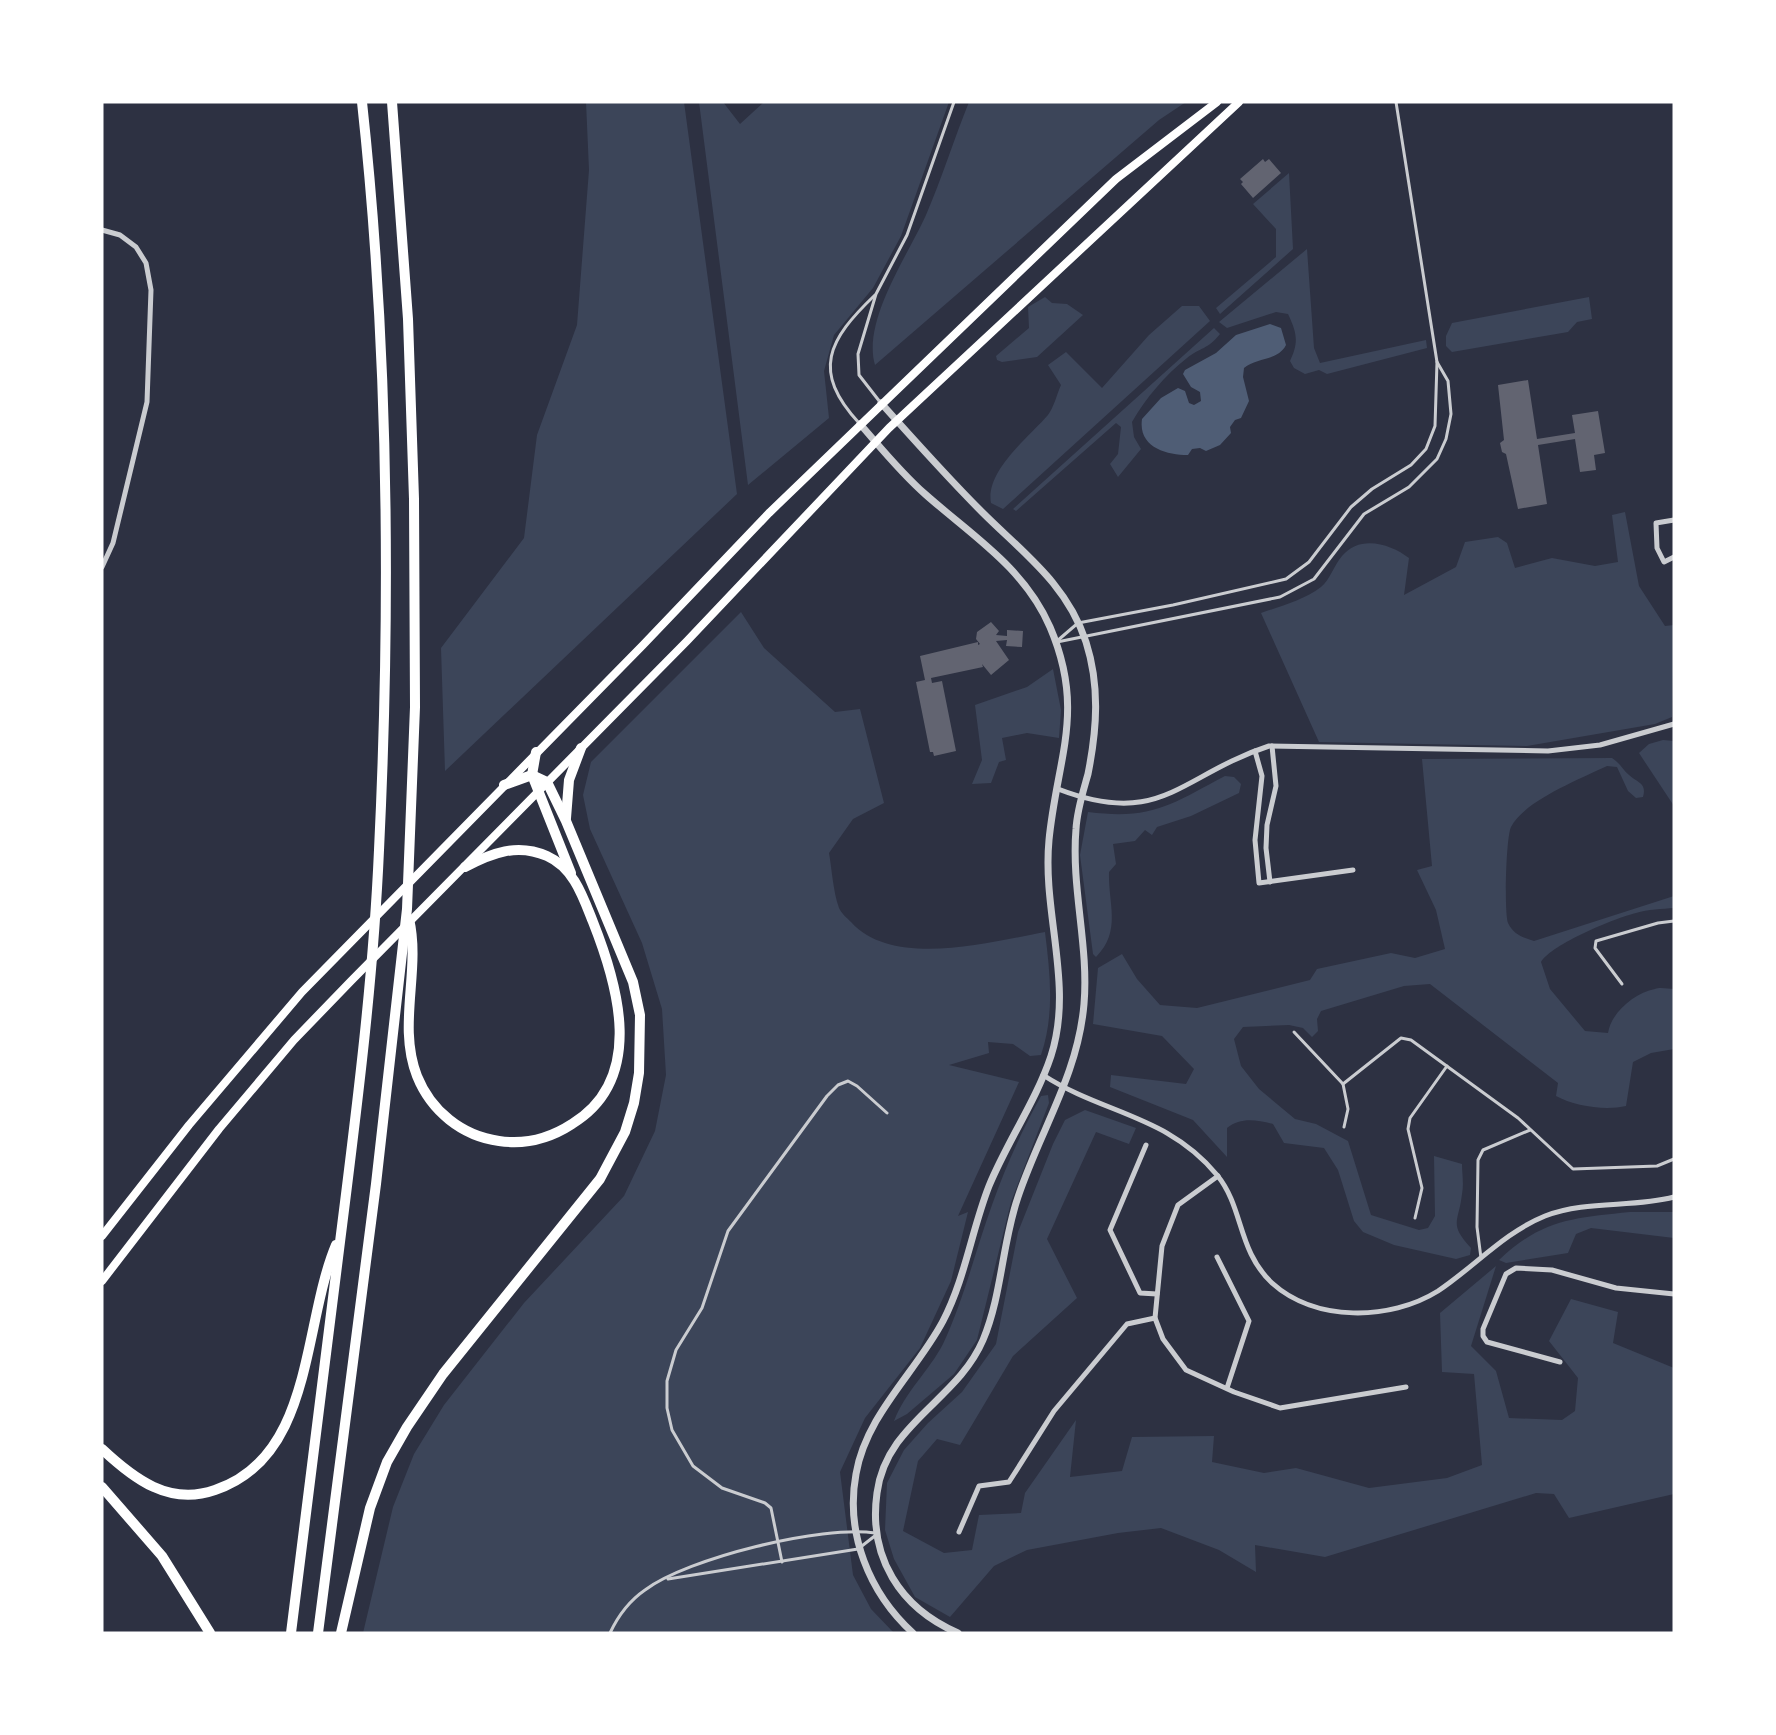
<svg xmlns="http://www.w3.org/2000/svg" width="1776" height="1735" viewBox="0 0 1776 1735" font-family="'Alegreya Sans',sans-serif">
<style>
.green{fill:#3c4559}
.water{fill:#4f5d75}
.building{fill:#626471}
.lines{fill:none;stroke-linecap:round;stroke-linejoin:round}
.service{stroke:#caccd0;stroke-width:3}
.minor{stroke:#caccd0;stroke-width:5}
.tertiary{stroke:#caccd0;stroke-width:7}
.secondary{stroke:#fff;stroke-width:8}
.motorway{stroke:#fff;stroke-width:10}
</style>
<rect width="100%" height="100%" fill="#2d3142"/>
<g class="green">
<path d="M586,102H684L737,494L445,771L441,648L524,538L537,435L577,325L589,170Z"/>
<path d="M699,102H723L740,124L764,102H949L901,236L873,288L834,335L824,371L829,418L748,485Z"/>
<path d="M969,102H1186L1159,120L875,365C862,321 908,255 926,215C942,178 954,139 969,102Z"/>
<path d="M1289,173L1293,249L1220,314L1216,308L1276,257V229L1253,204Z"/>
<path d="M1307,249L1314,348L1320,363L1426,340L1427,348L1327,374L1319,370L1305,374L1294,368L1290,361C1299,342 1297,333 1288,314L1276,312L1227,328L1219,322Z"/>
<path d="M1045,297L1052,303L1067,304L1083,315L1037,357L1002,362L997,360L996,356L1029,328L1028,307Z"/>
<path d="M1589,297L1592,319L1577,322L1568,332L1452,352L1446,346V336L1452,323Z"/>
<path d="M1182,306H1199L1210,321L1003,509L991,503C985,471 1029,437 1048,415C1054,407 1057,394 1061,385L1048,365L1066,352L1102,388L1149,335Z"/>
<path d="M1214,328L1220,334C1207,350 1201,347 1187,358C1166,374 1145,399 1132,422L1134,437L1141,449L1118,477L1110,464L1118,454L1121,427L1116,423L1016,511L1013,509Z"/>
<path d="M1625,512L1639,586L1665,626L1674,625L1672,717L1655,724L1527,746L1319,742L1261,613C1281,606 1304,600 1321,587C1330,580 1334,565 1342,556C1360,534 1391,544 1409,558L1404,595L1456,567L1465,542L1498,537L1507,543L1515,568L1552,558L1595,566L1618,562L1612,515Z"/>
<path d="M741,612L764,648L835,712L860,709L884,803L853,819L829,853C832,870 833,891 839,908C841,913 847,918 851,922C893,969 991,942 1045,932C1050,973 1055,1014 1041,1055L1030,1056L1013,1044L988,1042L989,1053L949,1065L1019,1082L958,1216L968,1212L951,1281L920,1348L865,1418L840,1472L853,1575L871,1609L894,1633H363L393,1507L414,1454L444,1405L524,1303L624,1196L655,1131L666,1075L662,1009L642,943L590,829L583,795L591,762Z"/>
<path d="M1053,669L1061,710L1059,738L1027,733L1002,738L1006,760L999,762L991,783L972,784L982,760L975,705L1027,687Z"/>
<path d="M1663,740L1674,741V806L1639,753L1649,744Z"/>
<path d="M1612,758C1620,763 1622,769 1629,775C1638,783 1647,783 1643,797L1636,798L1628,791L1617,767L1607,766C1580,779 1524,801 1511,827C1506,837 1504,913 1508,923C1514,935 1522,937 1534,941L1674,896V908C1662,909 1648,909 1636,913C1615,918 1552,944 1541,962L1550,989L1585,1031L1608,1033C1611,1013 1634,993 1655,989C1660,987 1668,989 1674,989V1049L1651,1053L1633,1062L1626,1106C1605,1111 1574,1106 1556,1096L1558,1083L1430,984L1404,986L1321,1011L1317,1019L1318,1031L1312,1037L1303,1028L1289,1025L1243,1027L1234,1039L1241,1066L1259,1089L1295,1119L1316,1124L1348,1141L1371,1215L1419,1230L1428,1228L1435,1216L1434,1156L1462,1164C1462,1173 1464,1184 1462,1194C1459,1222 1448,1223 1471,1248L1470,1255L1456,1259L1394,1245L1363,1232L1354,1221L1338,1170L1324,1148L1284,1143L1273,1124C1256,1120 1241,1117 1227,1128V1157L1193,1120L1110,1087L1111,1075L1186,1084L1194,1069L1162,1036L1093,1024L1098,968L1122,954L1137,979L1160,1005L1197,1008L1310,980L1317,969L1391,953L1415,958L1445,949L1436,910L1417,870L1432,866L1422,759Z"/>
<path d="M1225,776L1234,777L1241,784L1239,793L1191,816L1157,827L1152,835L1145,830L1135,841L1113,844L1116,864L1109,872C1108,904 1122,931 1096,957L1093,954L1080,855L1088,812C1152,820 1170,805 1225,776Z"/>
<path d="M1048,1095L1049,1103L1011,1202L977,1340L954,1374L907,1414L894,1421C905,1392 929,1371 943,1344C964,1299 975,1252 992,1205C1005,1168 1022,1130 1041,1096Z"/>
<path d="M1085,1110L1136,1128L1129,1144L1096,1132L1047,1239L1077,1298L1013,1356L960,1445L937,1439L918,1461L903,1531L944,1553L972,1550L979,1515L1021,1513L1025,1493L1076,1420L1070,1477L1122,1471L1132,1437L1214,1436L1212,1462L1264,1473L1296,1468L1369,1488L1447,1478L1482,1465L1474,1374L1442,1372L1440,1313L1496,1266L1471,1346L1496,1371L1509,1418L1562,1420L1575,1411L1578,1378L1549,1341L1571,1299L1618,1312L1613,1343L1674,1368V1494L1569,1518L1554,1494L1536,1493L1325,1557L1255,1545L1256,1572L1219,1550L1161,1528L1118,1533L1027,1550L994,1566L950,1617L915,1597L894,1559L885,1530L887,1483L904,1450L928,1423L962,1392L996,1344L1018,1232L1053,1144L1065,1120Z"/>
<path d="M1630,1212H1674V1238L1591,1228L1576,1234L1568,1253L1506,1263L1499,1260C1542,1219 1574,1218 1630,1212Z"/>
</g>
<path class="water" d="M1270,324L1281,328L1286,345C1278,361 1257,357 1244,368L1243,377L1249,401L1241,418L1235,420L1230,427L1231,433L1220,445L1206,451L1200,448L1192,449L1188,455C1166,455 1138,447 1142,419L1161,398L1178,388L1185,391L1189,403L1194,405L1201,401L1200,392L1191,387L1183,374L1185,370L1216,353L1236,335Z"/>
<g class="building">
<path d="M1263,159L1265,162L1269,159L1281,173L1253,198L1241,184L1243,182L1240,179Z"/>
<path d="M1528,380L1537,439L1575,433L1572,415L1598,411L1605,453L1594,455L1596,470L1580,472L1575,439L1538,445L1547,504L1518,509L1506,454L1502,452L1500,443L1504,440L1498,385Z"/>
<path d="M991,622L999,631L996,635L1007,636V630L1023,631L1022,647L1006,646L1007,640L996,641L1009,660L991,675L982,664L983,667L931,678L932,683L942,681L956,751L934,756L933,752H930L916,682L925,680L920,656L978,642V645L980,644L976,639L977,632Z"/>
</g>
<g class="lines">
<g class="service">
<path d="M880,402L859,375L858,354L876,294L907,235L954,102"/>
<path d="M859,423C811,371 828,340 875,295"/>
<path d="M1057,641L1078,623L1173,605L1286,579L1309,562L1351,507L1372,489L1411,465L1426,449L1435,426L1437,362L1396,102"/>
<path d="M1057,642L1280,597L1314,579L1364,514L1409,487L1437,459L1446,439L1451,414L1448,381L1437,362"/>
<path d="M1622,984L1595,948L1596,941L1658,923L1674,921"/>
<path d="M1294,1032L1343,1084"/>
<path d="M1344,1127L1348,1109L1343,1084L1401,1038L1411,1040L1518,1118L1573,1169L1657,1166L1674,1159"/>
<path d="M1415,1218L1422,1188L1408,1129L1410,1118L1447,1066"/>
<path d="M1481,1258L1477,1227L1478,1160L1483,1150L1530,1130"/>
<path d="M782,1562L771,1508L765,1503L722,1488L693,1466L672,1430L667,1408V1381L676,1350L702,1308L728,1231L827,1096L838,1085L848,1081L857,1086L887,1113"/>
<path d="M668,1579L858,1549L876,1535"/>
<path d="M610,1633C618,1616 629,1601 645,1590C688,1558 822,1525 875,1533"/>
</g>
<g class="minor">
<path d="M102,230L120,235L136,247L146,263L151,290L147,402L113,543L102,567"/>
<path d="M1674,520L1656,523L1657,548L1664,562L1674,557"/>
<path d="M1255,751L1262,776L1255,840L1259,883L1353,870"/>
<path d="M1058,789C1162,829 1180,775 1269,746L1548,751L1600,745L1674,724"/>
<path d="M1270,882L1266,848L1267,825L1276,786L1272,746"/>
<path d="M1043,1075C1103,1114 1168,1115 1217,1175C1244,1208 1237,1250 1272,1283C1315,1322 1390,1321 1438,1291C1474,1267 1505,1232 1545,1216C1587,1200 1632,1208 1674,1197"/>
<path d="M1146,1145L1110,1230L1140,1293L1157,1294"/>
<path d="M1218,1176L1178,1205L1162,1246L1155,1318L1163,1339L1186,1370L1234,1392L1280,1408L1406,1387"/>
<path d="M1217,1257L1249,1321L1227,1388"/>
<path d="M1560,1362L1487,1342L1483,1336V1329L1506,1274L1516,1268L1552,1270L1616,1288L1674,1294"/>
<path d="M959,1532L979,1486L1009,1482L1054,1411L1127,1324L1155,1318"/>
</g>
<g class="tertiary">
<path d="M881,403C914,440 947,477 982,512C1023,553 1067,584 1086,642C1100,686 1097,729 1088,774C1083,792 1077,810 1076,829C1071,888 1089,946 1084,1004C1078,1075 1040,1131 1018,1197C1002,1243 1002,1295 983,1340C957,1401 886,1423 877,1493C868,1557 900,1608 958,1633"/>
<path d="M860,424C881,448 901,473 925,494C971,535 1024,567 1050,627C1086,711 1057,758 1049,840C1042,913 1074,985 1051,1056C1036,1101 1007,1142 989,1186C972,1229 965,1279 943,1321C916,1372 866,1415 856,1474C845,1533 869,1593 913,1633"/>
</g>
<g class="secondary">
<path d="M102,1236L189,1125L302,992L643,645L769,513L1116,179L1217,102"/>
<path d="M102,1281L219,1129L294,1040L351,981L687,641L889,428L1239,102"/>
</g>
<g class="motorway">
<path d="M536,752L532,775L571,873"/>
<path d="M566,818L569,780L581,748"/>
<path d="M409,919C421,970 397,1025 417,1076C431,1111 462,1136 499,1141C526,1145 549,1139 572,1124C646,1079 618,985 593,922C583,897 574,868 547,856C517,843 492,853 465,867"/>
<path d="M102,1449C134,1479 169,1506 215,1490C314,1457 302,1326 336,1245"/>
<path d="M102,1487L162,1556L210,1633"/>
<path d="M291,1633C307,1508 323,1383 338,1258C355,1122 373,987 379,850C391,601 389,350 362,102"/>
<path d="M318,1633L376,1184L407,909L415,707L414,499L408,319L392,102"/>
<path d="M341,1633L370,1508L387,1462L407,1427L443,1374L600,1179L625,1132L634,1103L639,1073L640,1015L633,982L566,821L547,782L532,775L504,785"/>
</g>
</g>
<rect width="1776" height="1735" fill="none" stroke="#ffffff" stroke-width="207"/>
</svg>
